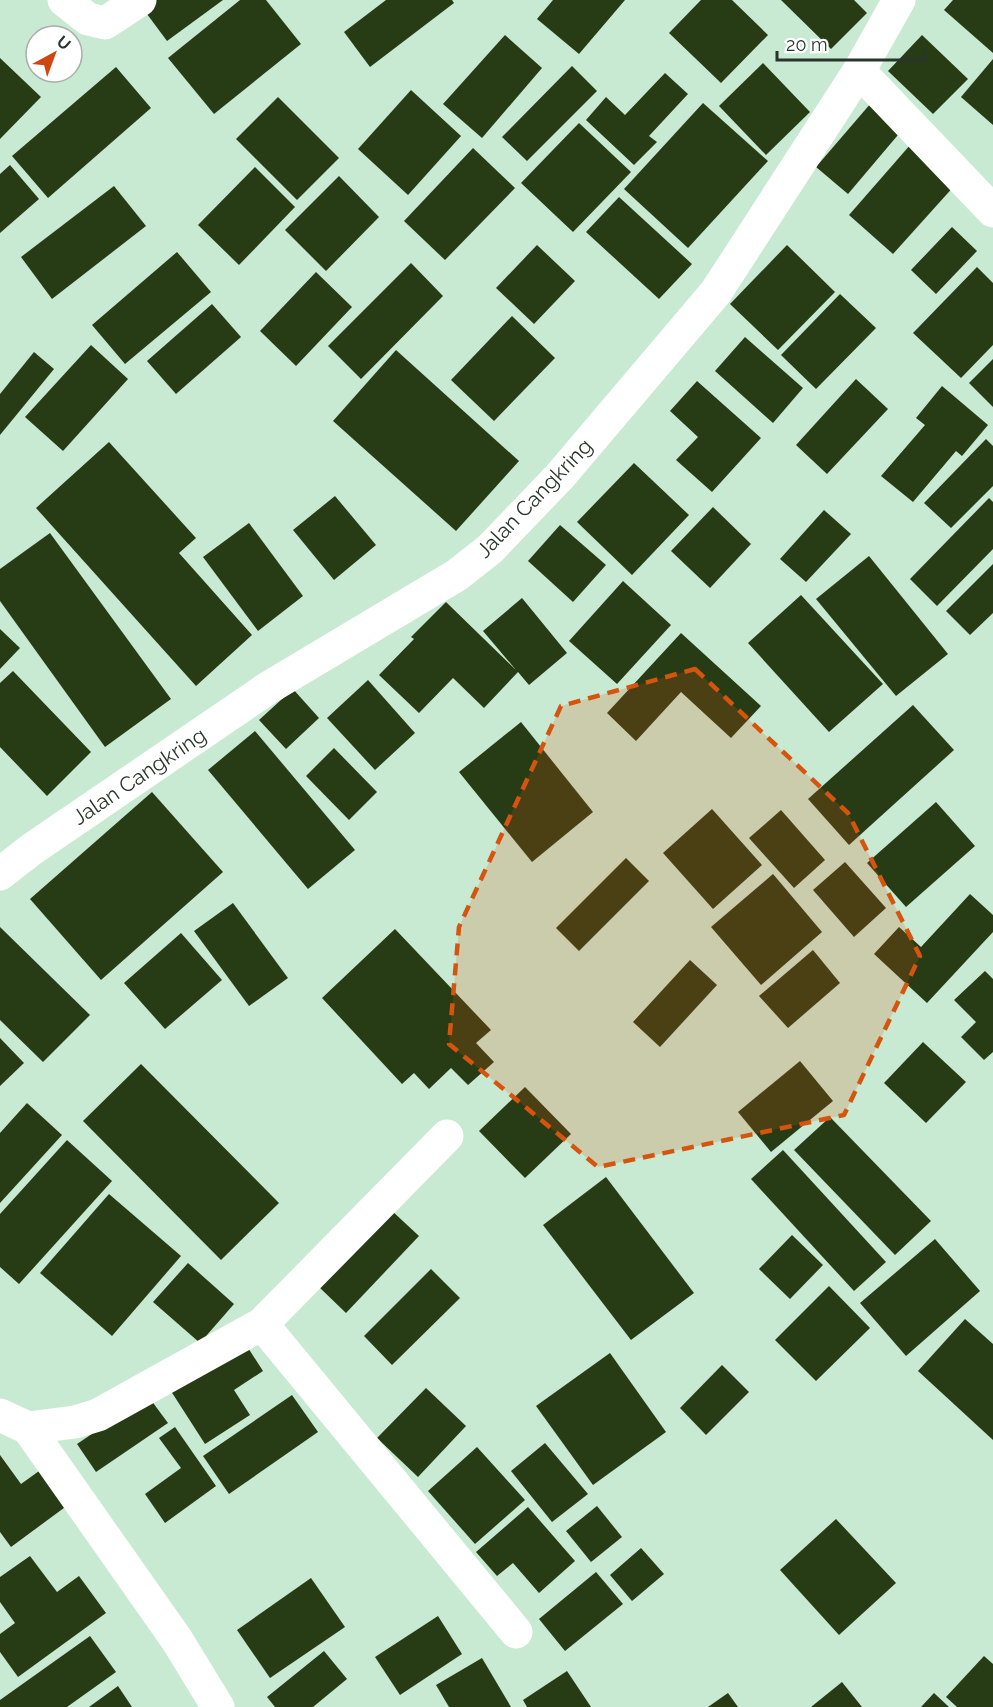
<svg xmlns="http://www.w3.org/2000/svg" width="993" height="1707" viewBox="0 0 993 1707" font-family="Raleway,sans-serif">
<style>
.building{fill:#273b14}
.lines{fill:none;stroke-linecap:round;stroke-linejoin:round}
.minor{stroke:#fff;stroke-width:33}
.marked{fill:#d5550f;fill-opacity:0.2;stroke:#d5550f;stroke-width:4.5;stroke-dasharray:12 8;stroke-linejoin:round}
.labels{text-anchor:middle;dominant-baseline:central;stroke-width:6;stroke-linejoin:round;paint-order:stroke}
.street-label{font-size:21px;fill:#28352c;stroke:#fff}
</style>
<rect width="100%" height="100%" fill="#c8ead2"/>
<g class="building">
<path d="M156,0H223L167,41L144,10Z"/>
<path d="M240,0H266L301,44L214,114L168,58Z"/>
<path d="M386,0H452L454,3L370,67L344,32Z"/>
<path d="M553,0H625L579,54L537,19Z"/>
<path d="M701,0H732L768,35L721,83L669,33Z"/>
<path d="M781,0H854L867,13L831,49Z"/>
<path d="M953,0H993V53L944,10Z"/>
<path d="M505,35L542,68L482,138L443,104Z"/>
<path d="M922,35L968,79L933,114L888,71Z"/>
<path d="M0,58L41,97L0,139Z"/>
<path d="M993,59V125L961,97Z"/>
<path d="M763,63L810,112L766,155L719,106Z"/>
<path d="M572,66L597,91L527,161L502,137Z"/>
<path d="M116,67L151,108L48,198L12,156Z"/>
<path d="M665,73L688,94L649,136L657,142L634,165L586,120L606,97L625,115Z"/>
<path d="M411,90L461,136L408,195L358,149Z"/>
<path d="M278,97L339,158L297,200L236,139Z"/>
<path d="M703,103L768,161L688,248L624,189Z"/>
<path d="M871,103L903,129L848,194L816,167Z"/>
<path d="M579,123L631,172L573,232L521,183Z"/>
<path d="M911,144L956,184L893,254L849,215Z"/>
<path d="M473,148L515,188L445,260L404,221Z"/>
<path d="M10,165L39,199L0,233V174Z"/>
<path d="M255,167L295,207L239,265L198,225Z"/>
<path d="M339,176L379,217L326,271L285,230Z"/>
<path d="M114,186L146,226L52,299L21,257Z"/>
<path d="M619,197L692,264L659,299L586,232Z"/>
<path d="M952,227L977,251L936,294L911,270Z"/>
<path d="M537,245L575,281L534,324L496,288Z"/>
<path d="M787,245L835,292L778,350L730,304Z"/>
<path d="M177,252L211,292L125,364L92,325Z"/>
<path d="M411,263L443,296L361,379L328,346Z"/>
<path d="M977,267L993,283V345L961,378L913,333Z"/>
<path d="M316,272L352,307L296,366L260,331Z"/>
<path d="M840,294L876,328L816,389L781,355Z"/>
<path d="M212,304L241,337L176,394L147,361Z"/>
<path d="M512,316L555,358L494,421L451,380Z"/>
<path d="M745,337L803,388L773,423L715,371Z"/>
<path d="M91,345L128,379L63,451L25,417Z"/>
<path d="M396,350L519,461L456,531L333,421Z"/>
<path d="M34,352L54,369L0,435V394Z"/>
<path d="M993,359V407L969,383Z"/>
<path d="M856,379L888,409L827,474L796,445Z"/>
<path d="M697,381L761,438L712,492L676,460L698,437L670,411Z"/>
<path d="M942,386L988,425L962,456L956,451L913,502L881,476L925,425L916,418Z"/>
<path d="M986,439L993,446V486L951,528L924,503Z"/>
<path d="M109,442L196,538L179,553L252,635L196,686L36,508Z"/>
<path d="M634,463L689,515L632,575L577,522Z"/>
<path d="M335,496L376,545L334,580L293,530Z"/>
<path d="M989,498L993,502V549L937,606L910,579Z"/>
<path d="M713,507L751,544L710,588L671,551Z"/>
<path d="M824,510L851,534L806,582L780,559Z"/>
<path d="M249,523L303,596L258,631L203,557Z"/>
<path d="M560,525L606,565L573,602L528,561Z"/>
<path d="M50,533L171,699L105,747L0,601V569Z"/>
<path d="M869,556L948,654L896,696L816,599Z"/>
<path d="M993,564V613L970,635L946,611Z"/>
<path d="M623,581L671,625L617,684L569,641Z"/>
<path d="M801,595L883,684L829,732L748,643Z"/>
<path d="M522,598L567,653L529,685L518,672L484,708L453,678L419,713L379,675L414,639L411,637L446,602L516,670L483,631Z"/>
<path d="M0,629L20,648L0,669Z"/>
<path d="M681,633L761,706L731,738L681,692L636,741L607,713Z"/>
<path d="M13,671L91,752L47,796L0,747V683Z"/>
<path d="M368,680L415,733L375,770L327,718Z"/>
<path d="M293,689L319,718L286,749L259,720Z"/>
<path d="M913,705L954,750L849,845L808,799Z"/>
<path d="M521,722L593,812L532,862L459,772Z"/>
<path d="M255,731L355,850L308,889L208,770Z"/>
<path d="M334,748L377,792L349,820L306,776Z"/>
<path d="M152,792L223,872L101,980L30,899Z"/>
<path d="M936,802L975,846L906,907L867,863Z"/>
<path d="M712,809L762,865L713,909L663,853Z"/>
<path d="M781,810L825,860L794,888L749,838Z"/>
<path d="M626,858L649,881L579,951L556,928Z"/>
<path d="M845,862L886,908L854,937L813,890Z"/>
<path d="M773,874L822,932L761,985L711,927Z"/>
<path d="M970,894L993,915V932L927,1003L874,954L899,927L921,947Z"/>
<path d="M233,903L288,978L249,1006L194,931Z"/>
<path d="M0,927L90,1015L43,1062L0,1020Z"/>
<path d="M395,929L491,1030L476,1043L494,1062L468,1085L451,1068L429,1089L414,1073L402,1084L322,998Z"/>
<path d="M181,933L222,980L165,1029L124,983Z"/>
<path d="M813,950L840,983L788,1028L759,996Z"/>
<path d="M690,960L717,985L660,1047L633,1022Z"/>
<path d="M985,971L993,979V1052L984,1060L961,1037L976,1022L954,1000Z"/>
<path d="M0,1038L24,1063L0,1086Z"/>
<path d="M923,1042L966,1082L926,1123L884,1083Z"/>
<path d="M800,1061L833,1101L771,1152L738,1112Z"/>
<path d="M141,1064L279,1203L221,1260L83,1121Z"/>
<path d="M525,1087L571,1134L525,1178L479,1131Z"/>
<path d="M27,1103L62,1135L0,1203V1133Z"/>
<path d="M830,1117L931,1221L895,1255L794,1150Z"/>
<path d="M67,1140L112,1181L19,1284L0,1267V1214Z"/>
<path d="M783,1150L886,1262L854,1291L751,1179Z"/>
<path d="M606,1177L694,1293L631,1340L543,1225Z"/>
<path d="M109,1194L181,1256L112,1336L40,1273Z"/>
<path d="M391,1210L419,1236L346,1313L319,1287Z"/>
<path d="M792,1235L823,1265L790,1299L759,1269Z"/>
<path d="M935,1239L980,1291L906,1356L860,1303Z"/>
<path d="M188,1263L234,1304L200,1343L153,1302Z"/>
<path d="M431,1269L460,1298L392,1365L364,1336Z"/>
<path d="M829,1286L870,1328L816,1381L775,1340Z"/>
<path d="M965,1319L993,1344V1440L918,1371Z"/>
<path d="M243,1340L263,1371L234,1390L250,1415L205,1444L169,1388Z"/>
<path d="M610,1353L666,1432L593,1485L536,1406Z"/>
<path d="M722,1365L749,1392L706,1435L680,1408Z"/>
<path d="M426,1388L466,1426L418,1477L377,1438Z"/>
<path d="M292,1395L318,1432L229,1494L203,1456Z"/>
<path d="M148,1396L168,1423L96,1472L77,1444Z"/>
<path d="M175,1427L216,1486L165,1523L145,1494L181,1468L159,1438Z"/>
<path d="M545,1443L588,1494L552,1522L511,1471Z"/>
<path d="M477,1447L525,1500L475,1544L428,1491Z"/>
<path d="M0,1455L21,1484L46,1466L72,1502L11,1547L0,1532Z"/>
<path d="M597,1506L622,1537L591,1562L566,1531Z"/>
<path d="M528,1507L575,1561L539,1593L513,1563L497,1576L476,1552Z"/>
<path d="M836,1519L896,1583L839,1635L780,1570Z"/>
<path d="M641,1548L664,1574L632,1601L610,1575Z"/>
<path d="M30,1556L57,1592L79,1576L106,1613L18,1677L0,1652V1634L15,1623L0,1602V1577Z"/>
<path d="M596,1572L623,1604L565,1651L539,1619Z"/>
<path d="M311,1578L345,1627L270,1678L237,1630Z"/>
<path d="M438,1616L462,1654L400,1695L375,1657Z"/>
<path d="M90,1636L116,1672L67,1707H0V1700Z"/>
<path d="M324,1651L347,1679L313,1707H275L267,1697Z"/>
<path d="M984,1656L993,1664V1707H957L946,1697Z"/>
<path d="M482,1658L511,1707H449L436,1685Z"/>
<path d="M567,1671L591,1707H527L523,1700Z"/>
<path d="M842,1682L862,1707H811Z"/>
<path d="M118,1686L132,1707H89Z"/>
<path d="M728,1693L738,1707H708Z"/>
<path d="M934,1693L949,1707H921Z"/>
</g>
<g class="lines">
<g class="minor">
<path d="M64,0L88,19L105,23L140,0"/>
<path d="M859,71L993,211"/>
<path d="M0,874L32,849L268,688L457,575L490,549L560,476L716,292L859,71L899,0"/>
<path d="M262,1324L516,1632"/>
<path d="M0,1415L28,1428L75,1422L98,1415L262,1324L447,1136"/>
<path d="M28,1428L177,1640L218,1707"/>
</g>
</g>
<path class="marked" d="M695,669L848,813L920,956L844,1115L598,1167L449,1044L459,927L561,706Z"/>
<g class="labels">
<g class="street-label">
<text transform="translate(534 498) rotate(-46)">Jalan Cangkring</text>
<text transform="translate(139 776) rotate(-34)">Jalan Cangkring</text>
</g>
</g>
<g transform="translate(54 54) rotate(41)"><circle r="28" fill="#ffffff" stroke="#a9aeab" stroke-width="1.5"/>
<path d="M0-4.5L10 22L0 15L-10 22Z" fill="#ce4713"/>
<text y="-9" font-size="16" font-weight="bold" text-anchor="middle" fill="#28352c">U</text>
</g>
<path d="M777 51v9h148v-9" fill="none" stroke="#28352c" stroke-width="3"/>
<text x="786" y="51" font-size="18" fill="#28352c" stroke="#ffffff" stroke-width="4.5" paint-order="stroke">20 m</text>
</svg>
